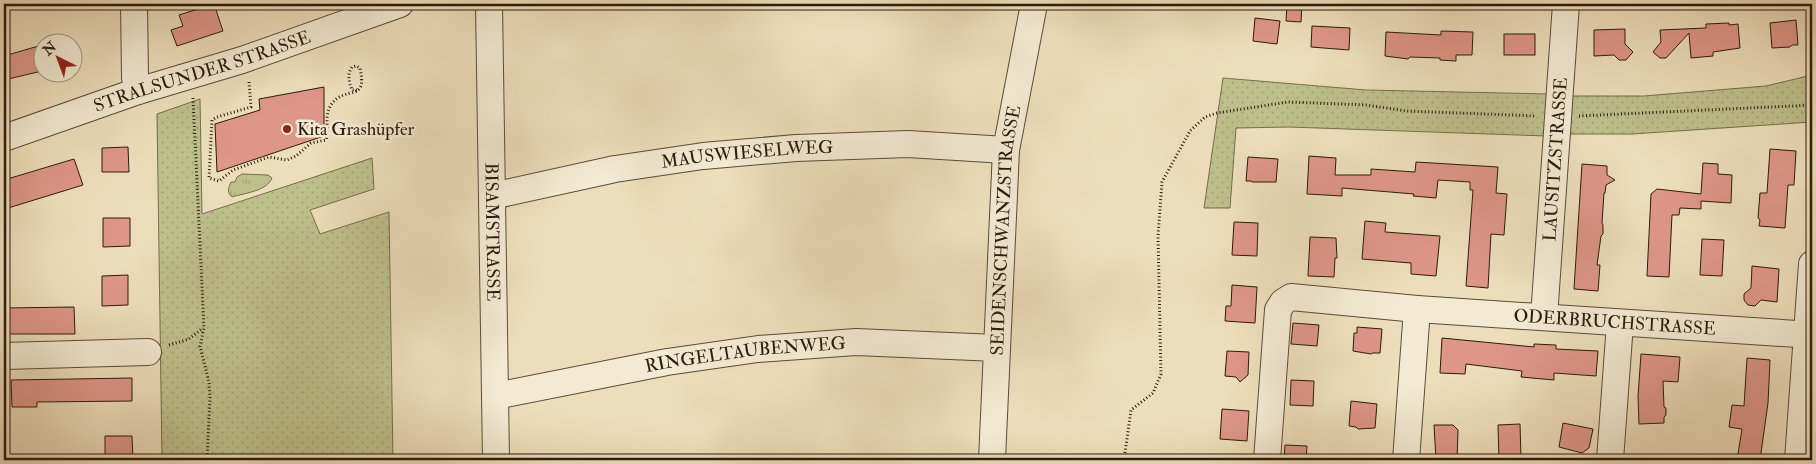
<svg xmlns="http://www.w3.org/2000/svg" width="1816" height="464" viewBox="0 0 1816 464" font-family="'IM FELL Double Pica',serif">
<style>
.grass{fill:url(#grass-dots);stroke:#756d4c}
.park{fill:url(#park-tufts);stroke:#756d4c}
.building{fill:#de9688;stroke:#2c1a0d}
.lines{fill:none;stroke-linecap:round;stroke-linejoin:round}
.minor-casing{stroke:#5c4b38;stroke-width:28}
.path{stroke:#2c1a0d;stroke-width:3;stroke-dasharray:1 2.5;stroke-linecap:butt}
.minor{stroke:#f3ead3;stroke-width:26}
.poi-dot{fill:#8f2418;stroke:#f3ead3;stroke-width:2}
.labels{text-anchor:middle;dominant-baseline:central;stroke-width:5;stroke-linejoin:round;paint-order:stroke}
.street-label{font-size:18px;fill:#2c1a0d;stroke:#f3ead3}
.poi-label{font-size:18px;fill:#2c1a0d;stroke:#f3ead3;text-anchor:start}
</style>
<defs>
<pattern id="grass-dots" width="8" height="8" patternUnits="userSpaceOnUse" patternTransform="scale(1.25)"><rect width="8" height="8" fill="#bec08c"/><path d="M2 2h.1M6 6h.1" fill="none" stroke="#a3a478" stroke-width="1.8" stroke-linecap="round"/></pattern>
<pattern id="park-tufts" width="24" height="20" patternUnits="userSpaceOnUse" patternTransform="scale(1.25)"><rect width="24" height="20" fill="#bec08c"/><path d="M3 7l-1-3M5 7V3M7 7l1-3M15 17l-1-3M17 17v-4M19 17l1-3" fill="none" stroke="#a3a478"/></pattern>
</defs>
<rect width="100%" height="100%" fill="#eddebb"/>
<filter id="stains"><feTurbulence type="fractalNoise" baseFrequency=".004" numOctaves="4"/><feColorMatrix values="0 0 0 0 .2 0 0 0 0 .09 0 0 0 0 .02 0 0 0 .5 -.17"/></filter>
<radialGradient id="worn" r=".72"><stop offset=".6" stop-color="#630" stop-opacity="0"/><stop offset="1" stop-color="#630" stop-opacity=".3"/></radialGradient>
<g class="grass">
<path d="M1812,75V122L1632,134H1570L1572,96H1644L1766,86Z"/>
<path d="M1223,78L1366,90L1550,94L1546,136L1289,127L1236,128L1230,208H1204Z"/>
<path d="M200,99L202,214L372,158L374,189L310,210L320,234L389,212L393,460H162L157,114Z"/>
</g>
<path class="park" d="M242,174L268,175L272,178C267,191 245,193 232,197C227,193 228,188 231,182H235L237,177Z"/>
<g class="building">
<path d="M214,4L223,31L177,46L171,30L183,26L179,15Z"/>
<path d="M1287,4H1302L1301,22L1286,21Z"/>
<path d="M1255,18L1280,21L1277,44L1253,41Z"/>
<path d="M1796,20L1798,45H1792L1790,47L1772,48L1770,23Z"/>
<path d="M1729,23V25L1738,24L1740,48L1713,52V56L1691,58L1689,33L1666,58H1660L1653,52L1661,42L1660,30L1706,28V24Z"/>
<path d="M1312,26L1350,28L1349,50L1311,47Z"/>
<path d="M1625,29V44L1633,52L1626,60H1619L1614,55L1594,56V30Z"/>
<path d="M1441,31L1473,32L1472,55H1456V61L1440,60V58L1410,57L1408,59L1385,56L1386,32L1441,35Z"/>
<rect x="1504" y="34" width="31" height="21"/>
<path d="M42,45V71L4,80V56Z"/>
<path d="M324,87V136L217,172L215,124L260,110L259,99Z"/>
<path d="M128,147L129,172H102V148Z"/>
<path d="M1770,149L1796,151L1794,185H1788L1785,228L1759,226L1760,220L1758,218L1760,193H1767Z"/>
<path d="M1309,156L1336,158L1335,175H1371V169L1415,172L1416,162L1498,167L1496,193L1507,194L1504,235L1491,234L1488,288L1466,286L1473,190H1470V182L1438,180L1436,198L1413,196L1414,194L1342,188V196L1307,194Z"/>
<path d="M1248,157L1278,159L1276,182H1252L1251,181H1246Z"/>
<path d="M74,159L83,185L8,208L4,193V180Z"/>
<path d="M1703,163L1718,164V174L1732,175L1731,203L1701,201V209L1680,208L1679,215H1672L1669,277L1647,276L1651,194L1657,189L1701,194Z"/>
<path d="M1582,164L1607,166V175L1615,180L1606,185L1605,193H1604L1602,223L1603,225V234L1601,236L1597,265H1600L1598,291L1574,289Z"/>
<path d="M103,218H130V246L103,247Z"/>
<path d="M1365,221L1386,223L1385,232L1440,236L1436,276L1411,274V263L1362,259Z"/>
<path d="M1234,222L1258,223L1257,256L1232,255Z"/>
<path d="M1310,237L1336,238L1337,258H1335L1334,277L1308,276Z"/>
<path d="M1702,239L1724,240L1722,276L1700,275Z"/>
<path d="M1752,266L1779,269L1777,302L1761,300L1755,306L1748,305L1744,300V294L1751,288Z"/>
<path d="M128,275V305L102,306V276Z"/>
<path d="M1232,285L1257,287L1255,323L1225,321L1226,306H1231Z"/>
<path d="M74,307L75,334H4V308Z"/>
<path d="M1293,323L1319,325L1317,346L1291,344Z"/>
<path d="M1357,327L1382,329L1380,353H1373L1371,354L1353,351L1354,333H1357Z"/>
<path d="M1442,338L1534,347V344L1556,345V349L1598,351L1596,376L1554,373V380L1521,377L1522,371L1466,364L1465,374L1440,373Z"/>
<path d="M1227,351L1249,352L1248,375L1240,382L1236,377L1225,376Z"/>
<path d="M1641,354L1680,357L1678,382L1663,381L1664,407L1666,408V415L1664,417V423L1639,424L1638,396Z"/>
<path d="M1747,358L1770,360L1768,403L1760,460H1737L1742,429L1729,427L1732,405L1744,406Z"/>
<path d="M132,378V401L37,402V407H12L11,380Z"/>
<path d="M1291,380L1314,381L1313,406L1290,405Z"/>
<path d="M1351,401L1377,404L1375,428L1358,429L1356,427L1349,426Z"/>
<path d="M1222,409L1249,411L1247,441L1220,439Z"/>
<path d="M1563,423L1593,429L1589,448L1582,453L1559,447Z"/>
<path d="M1520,424L1521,458L1499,459L1498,425Z"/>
<path d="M1434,425H1453L1458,430L1457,460H1436Z"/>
<path d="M105,436H132L133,460H105Z"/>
<path d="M1285,445L1307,446L1306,460H1284Z"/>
</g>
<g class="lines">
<defs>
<g id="minor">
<path d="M134,4L135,78L138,91"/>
<path id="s1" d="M489,4L496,460"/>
<path id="s2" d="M4,138L138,91L242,60L400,4"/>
<path id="s3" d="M492,196L615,169L703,156L796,148L908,144L1006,150"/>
<path id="s4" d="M1544,317L1566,4"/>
<path d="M4,356L148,352"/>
<path id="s5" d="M495,396L667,362L758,349L856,342L997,348"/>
<path id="s6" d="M992,460L1006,150L1034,4"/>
<path id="s7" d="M1267,460L1278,310L1283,302L1291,297L1417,309L1812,335"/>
<path d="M1406,460L1417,309"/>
<path d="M1610,460L1620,323"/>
<path d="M1798,460L1812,264"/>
</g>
</defs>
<use href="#minor" class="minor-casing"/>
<g class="path">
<path d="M249,82L251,107L217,117L212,120L209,178L219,181L233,170L269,157L287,160L296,156L311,143L326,140C329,128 324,116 331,105C345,84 368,104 360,68L356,66L352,67C347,74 349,82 352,90H357"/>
<path d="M193,98L204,328L200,346L209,382L210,398L207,460"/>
<path d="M1579,116L1812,105"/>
<path d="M169,345L189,339L203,328"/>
<path d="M1124,460L1131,410L1153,393L1161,374L1158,236L1162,182L1190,131L1205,117L1217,113L1288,102L1366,105L1407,111L1536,116"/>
</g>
<use href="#minor" class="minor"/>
</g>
<circle class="poi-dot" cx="287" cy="129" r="5"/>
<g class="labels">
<g class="street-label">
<text stroke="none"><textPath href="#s2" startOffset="209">STRALSUNDER STRASSE</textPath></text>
<text stroke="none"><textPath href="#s3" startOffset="259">MAUSWIESELWEG</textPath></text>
<text stroke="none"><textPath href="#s4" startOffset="158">LAUSITZSTRASSE</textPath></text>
<text stroke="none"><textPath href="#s6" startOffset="230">SEIDENSCHWANZSTRASSE</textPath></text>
<text stroke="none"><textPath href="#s1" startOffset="228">BISAMSTRASSE</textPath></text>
<text stroke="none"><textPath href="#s7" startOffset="494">ODERBRUCHSTRASSE</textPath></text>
<text stroke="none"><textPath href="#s5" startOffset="254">RINGELTAUBENWEG</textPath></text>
</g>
<g class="poi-label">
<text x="297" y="129">Kita Grashüpfer</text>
</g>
</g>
<rect width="1816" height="464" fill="none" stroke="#eddebb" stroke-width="20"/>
<rect x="5" y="5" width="1806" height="454" fill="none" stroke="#2c1a0d" stroke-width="2.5"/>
<rect x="10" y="10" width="1796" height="444" fill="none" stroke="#2c1a0d"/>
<g transform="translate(58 58) rotate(318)"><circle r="24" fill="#f3ead3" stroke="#a39784"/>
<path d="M0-4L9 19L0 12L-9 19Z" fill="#8f2418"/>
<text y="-8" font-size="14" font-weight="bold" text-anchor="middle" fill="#2c1a0d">N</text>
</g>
<rect width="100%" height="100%" filter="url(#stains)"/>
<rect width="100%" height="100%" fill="url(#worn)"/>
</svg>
